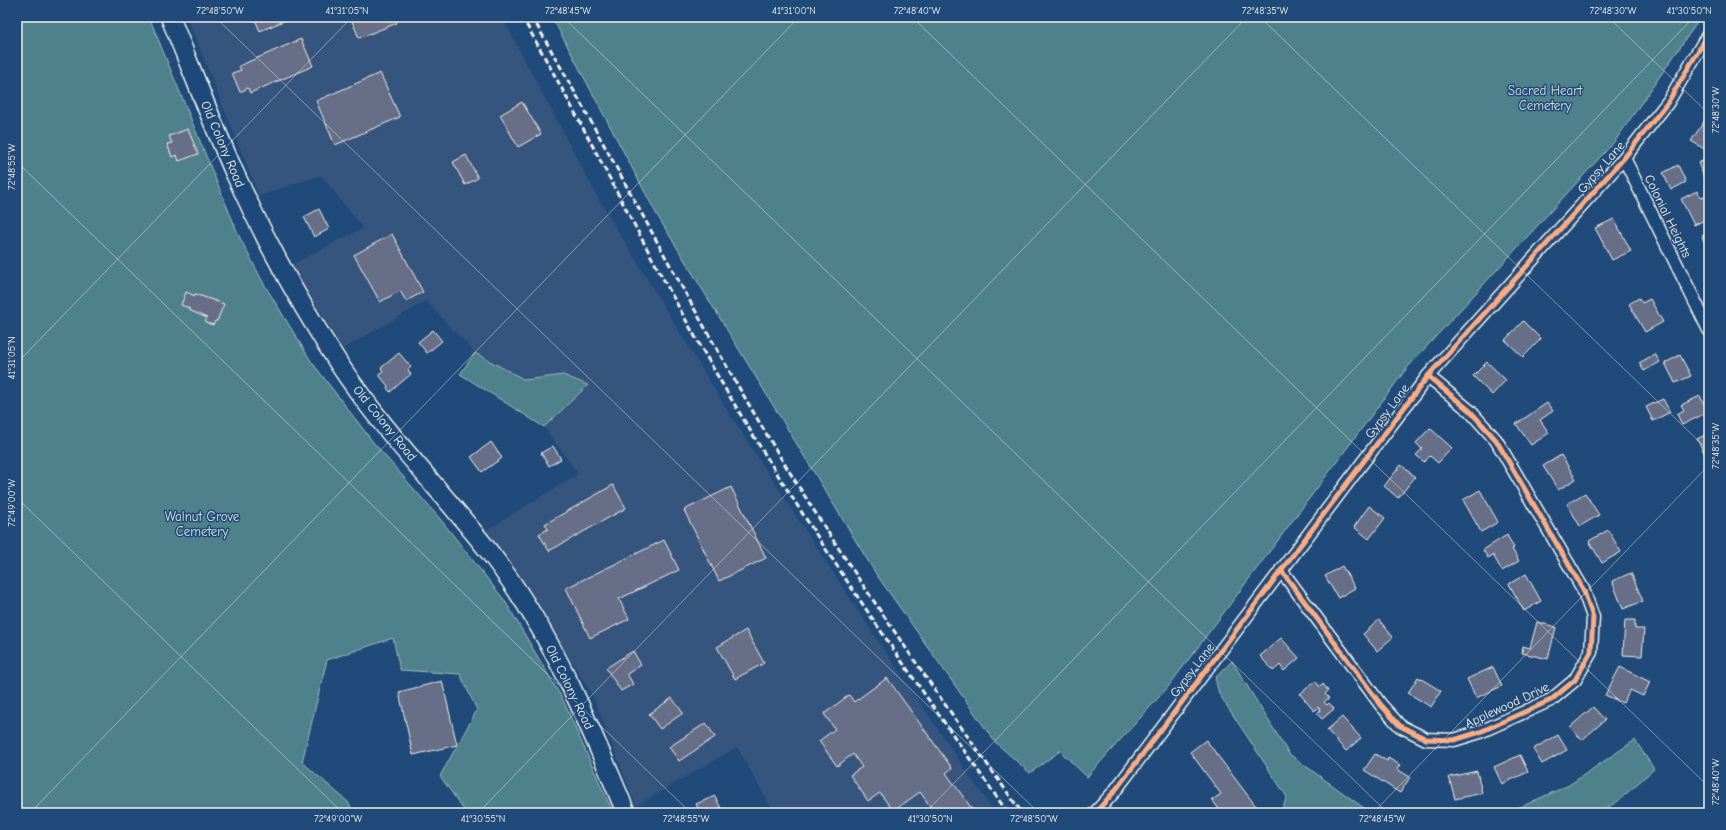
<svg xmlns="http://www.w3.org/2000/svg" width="1726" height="830" viewBox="0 0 1726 830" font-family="'Comic Neue',sans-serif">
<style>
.built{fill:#34557e}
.green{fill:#4f818c;stroke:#a2b9ba}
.building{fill:#666e88;stroke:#f4f1e8}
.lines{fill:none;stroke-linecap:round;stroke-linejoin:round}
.minor-casing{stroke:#f4f1e8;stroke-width:15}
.secondary-casing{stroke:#f4f1e8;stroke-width:21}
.minor{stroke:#1f4a7a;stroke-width:12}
.secondary{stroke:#1f4a7a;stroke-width:18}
.rail{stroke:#f4f1e8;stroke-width:3;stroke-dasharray:6 3;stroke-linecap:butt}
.cycleway-casing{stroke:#1f4a7a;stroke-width:8}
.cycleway{stroke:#ffac80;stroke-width:5}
.ticks{fill:none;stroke:#f4f1e8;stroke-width:1;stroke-opacity:0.45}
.labels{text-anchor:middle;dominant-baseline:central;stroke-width:3;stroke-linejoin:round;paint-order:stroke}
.park-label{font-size:13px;fill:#dbe0da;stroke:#1f4a7a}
.street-label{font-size:13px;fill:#f4f1e8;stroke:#1f4a7a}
.neatline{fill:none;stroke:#f4f1e8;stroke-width:1.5}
.ticks-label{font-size:10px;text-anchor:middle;fill:#f4f1e8}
</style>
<rect width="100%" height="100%" fill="#1f4a7a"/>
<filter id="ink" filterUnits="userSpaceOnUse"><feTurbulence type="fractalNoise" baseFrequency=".025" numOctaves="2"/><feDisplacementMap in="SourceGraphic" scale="8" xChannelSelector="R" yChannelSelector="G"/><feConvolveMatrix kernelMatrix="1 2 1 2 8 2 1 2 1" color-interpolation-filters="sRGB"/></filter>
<g filter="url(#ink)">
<path class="built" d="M187,17H502L598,198L729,413L874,635L995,813H761L771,807L737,747L636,806L593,696L538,607L485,531L578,474L544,427L588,385L563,375L525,380L475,353L426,301L343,349L291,265L363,228L321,175L259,196Z"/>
<g class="green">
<path d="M17,17H149L239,236L264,284L311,361L373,442L441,520L505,601L563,700L613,813H466L440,776L477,710L460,674L400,670L393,638L327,660L302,762L348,802L354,813H17Z"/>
<path d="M552,17H1701L1615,141L1407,368L1168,687L1087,777L1060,751L1030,773L995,742L876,574L657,215Z"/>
<path d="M475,353L525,380L563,375L588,385L544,427L460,374Z"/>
<path d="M1232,661L1289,754L1371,813H1280L1287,797L1219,694L1215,678Z"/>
<path d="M1635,740L1654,769L1618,801L1599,813H1507L1569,785Z"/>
</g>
<g class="building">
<path d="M254,17H293L260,31Z"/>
<path d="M362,17H394L397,23L359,38L352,21Z"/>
<path d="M301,39L313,66L250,93L248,88L240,92L232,73L241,70L239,66Z"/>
<path d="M380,73L400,117L335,145L316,101Z"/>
<path d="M522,102L541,134L518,147L500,115Z"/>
<path d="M1707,117L1709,118V145L1706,150L1691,141Z"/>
<path d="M188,129L198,154L179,161L177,155L172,157L167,144L172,143L169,136Z"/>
<path d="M466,155L478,178L465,185L453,162Z"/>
<path d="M1705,160L1709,169V174L1704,177L1698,163Z"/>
<path d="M1678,165L1686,182L1671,190L1663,173Z"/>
<path d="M1697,191L1701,198L1707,196L1709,201V218L1694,225L1681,199Z"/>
<path d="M319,209L329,229L314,237L304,217Z"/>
<path d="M1614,219L1631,251L1612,260L1595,228Z"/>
<path d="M1709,233V254L1702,236Z"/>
<path d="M392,234L423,292L406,301L400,291L380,302L354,255Z"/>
<path d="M186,292L195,296V294L224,304L217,321H215L213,325L205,322L207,318L189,310V308L181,305Z"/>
<path d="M1639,298L1642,303L1650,299L1663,322L1645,332L1629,304Z"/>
<path d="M1523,321L1541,339L1523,357L1505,340Z"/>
<path d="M433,330L442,341L427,353L418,342Z"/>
<path d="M399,353L411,367L408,370L411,374L390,392L387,388L388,386L378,374L383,371L381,368Z"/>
<path d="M1655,354L1660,362L1644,371L1639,363Z"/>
<path d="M1680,355L1691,376L1675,383L1665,363Z"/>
<path d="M1487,362L1506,380L1492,395L1473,376Z"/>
<path d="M1700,396L1708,412L1682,425L1677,414L1684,410L1681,405Z"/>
<path d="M1663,399L1670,412L1653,421L1646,407Z"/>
<path d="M1547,403L1553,411L1540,420L1549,433L1531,445L1516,424Z"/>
<path d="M1430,428L1452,448L1438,463L1430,456L1424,462L1416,455L1422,449L1416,443Z"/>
<path d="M1709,433V462L1697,439Z"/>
<path d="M491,442L502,458L482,472L471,457Z"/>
<path d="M553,446L561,459L549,466L541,453Z"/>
<path d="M1561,455L1576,479L1558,490L1543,466Z"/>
<path d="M1401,465L1415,477L1398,498L1384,486Z"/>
<path d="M613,485L626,508L549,551L539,534L548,529L545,524Z"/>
<path d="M731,487L766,558L719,581L684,510Z"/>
<path d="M1480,490L1498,522L1481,532L1463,500Z"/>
<path d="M1585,493L1599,515L1580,526L1567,504Z"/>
<path d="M1369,506L1385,518L1369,539L1354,527Z"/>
<path d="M1608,530L1621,552L1602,563L1589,541Z"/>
<path d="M1507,535L1514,548L1512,549L1519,561L1502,571L1493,555L1488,558L1483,550Z"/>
<path d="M664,540L679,570L619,599L629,619L590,638L566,588Z"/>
<path d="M1342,566L1355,588L1338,598L1325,576Z"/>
<path d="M1631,573L1643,601L1623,609L1612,581Z"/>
<path d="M1526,574L1541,601L1524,611L1509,584Z"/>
<path d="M1379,620L1393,637L1377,651L1363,634Z"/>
<path d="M1625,620H1635V629H1644L1642,656L1623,655Z"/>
<path d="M1537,622L1556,627L1548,659L1522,653L1523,646L1530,648Z"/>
<path d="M746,630L764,663L735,679L717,647Z"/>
<path d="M1281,638L1299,658L1284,671L1280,665L1273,671L1260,656Z"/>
<path d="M633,651L641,665L627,674L633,684L621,691L606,668Z"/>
<path d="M1493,667L1502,686L1476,698L1467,679Z"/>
<path d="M1620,667L1650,682L1643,696L1630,690L1623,703L1605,695Z"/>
<path d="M1418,677L1441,691L1431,707L1408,693Z"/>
<path d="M887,678L952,768L946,773L975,813H935L920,792L893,811L880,793L868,801L850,775L862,767L853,754L837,766L819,741L835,729L824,714L849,695L854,702Z"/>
<path d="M442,681L457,745L413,755L399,692Z"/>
<path d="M1315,681L1320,687L1323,684L1328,691L1325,694L1329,698L1324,702L1327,705L1329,703L1334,709L1322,719L1317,714L1320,710L1318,707L1314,711L1300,694Z"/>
<path d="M672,698L683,713L660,729L649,714Z"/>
<path d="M1593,707L1605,720L1582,740L1570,727Z"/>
<path d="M1342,717L1361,738L1346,751L1327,730Z"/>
<path d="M706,723L715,737L679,761L669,747Z"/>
<path d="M1558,735L1567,750L1542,764L1533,749Z"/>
<path d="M1206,740L1261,813H1222L1212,800L1221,794L1190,752Z"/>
<path d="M1375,754L1387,761L1388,758L1400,765L1397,769L1410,777L1400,793L1364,770Z"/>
<path d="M1520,755L1528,772L1502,784L1494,767Z"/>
<path d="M1477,771L1482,793L1455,799L1449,777Z"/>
<path d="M715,796L723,813H700L696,804Z"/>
</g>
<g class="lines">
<defs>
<g id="minor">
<path d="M1624,158L1709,330"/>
<path d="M1281,570L1381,705L1400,726L1426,739L1454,740L1480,732L1551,700L1575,680L1591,652L1593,617L1583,589L1496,440L1470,411L1428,376"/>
<path d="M1095,813L1114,792L1428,376L1624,158L1668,102L1709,33"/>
</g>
<path id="secondary" d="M170,17C192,70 212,123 236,176C266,242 301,306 341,367C387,436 447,496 497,562C554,638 590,726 626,813"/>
</defs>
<use href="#minor" class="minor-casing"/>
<use href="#secondary" class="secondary-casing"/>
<use href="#minor" class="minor"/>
<use href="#secondary" class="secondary"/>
<g class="rail">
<path d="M522,17C584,125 639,238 701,347C793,509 901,661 1008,813"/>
<path d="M532,17C616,162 692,312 779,455C855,578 938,695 1022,813"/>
</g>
<defs>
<g id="cycleway">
<path d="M1281,570L1381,705L1400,726L1426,739L1454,740L1480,732L1551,700L1575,680L1591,652L1593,617L1583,589L1496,440L1470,411L1428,376"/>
<path d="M1095,813L1114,792L1428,376L1624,158L1668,102L1709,33"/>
</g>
</defs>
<use href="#cycleway" class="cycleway-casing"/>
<use href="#cycleway" class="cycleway"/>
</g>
</g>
<path class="ticks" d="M215,17L1039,813M563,17L1388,813M912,17L1709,787M1260,17L1709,451M1608,17L1709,114M17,162L691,813M17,363L352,17M17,498L343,813M30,813L799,17M478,813L1247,17M925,813L1694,17M1373,813L1709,465"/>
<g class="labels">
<g class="park-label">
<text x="1545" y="90">Sacred Heart<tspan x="1545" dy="15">Cemetery</tspan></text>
<text x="202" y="516">Walnut Grove<tspan x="202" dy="15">Cemetery</tspan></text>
</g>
<g class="street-label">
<text transform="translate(223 144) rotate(67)">Old Colony Road</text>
<text transform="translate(1601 167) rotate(-49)">Gypsy Lane</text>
<text transform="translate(1668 216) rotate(64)">Colonial Heights</text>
<text transform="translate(1387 411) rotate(-53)">Gypsy Lane</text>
<text transform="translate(385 423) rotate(51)">Old Colony Road</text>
<text transform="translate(1192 670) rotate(-53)">Gypsy Lane</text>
<text transform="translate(570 687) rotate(64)">Old Colony Road</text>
<text transform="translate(1507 705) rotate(-25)">Applewood Drive</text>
</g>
</g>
<rect width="1726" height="830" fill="none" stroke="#1f4a7a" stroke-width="44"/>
<rect x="22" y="22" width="1682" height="786" class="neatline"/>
<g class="ticks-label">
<text x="220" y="14">72°48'50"W</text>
<text x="347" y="14">41°31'05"N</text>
<text x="568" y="14">72°48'45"W</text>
<text x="794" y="14">41°31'00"N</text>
<text x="917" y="14">72°48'40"W</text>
<text x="1265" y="14">72°48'35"W</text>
<text x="1613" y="14">72°48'30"W</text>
<text x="1689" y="14">41°30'50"N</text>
<text transform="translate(1715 110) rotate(-90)" y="4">72°48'30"W</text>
<text transform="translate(11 167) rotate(-90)" y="4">72°48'55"W</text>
<text transform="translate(11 358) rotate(-90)" y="4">41°31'05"N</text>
<text transform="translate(1715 446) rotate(-90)" y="4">72°48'35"W</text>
<text transform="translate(11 503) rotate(-90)" y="4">72°49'00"W</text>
<text transform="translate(1715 782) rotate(-90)" y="4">72°48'40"W</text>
<text x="338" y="822">72°49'00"W</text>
<text x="483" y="822">41°30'55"N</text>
<text x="686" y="822">72°48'55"W</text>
<text x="930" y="822">41°30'50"N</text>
<text x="1034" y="822">72°48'50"W</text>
<text x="1382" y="822">72°48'45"W</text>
</g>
</svg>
